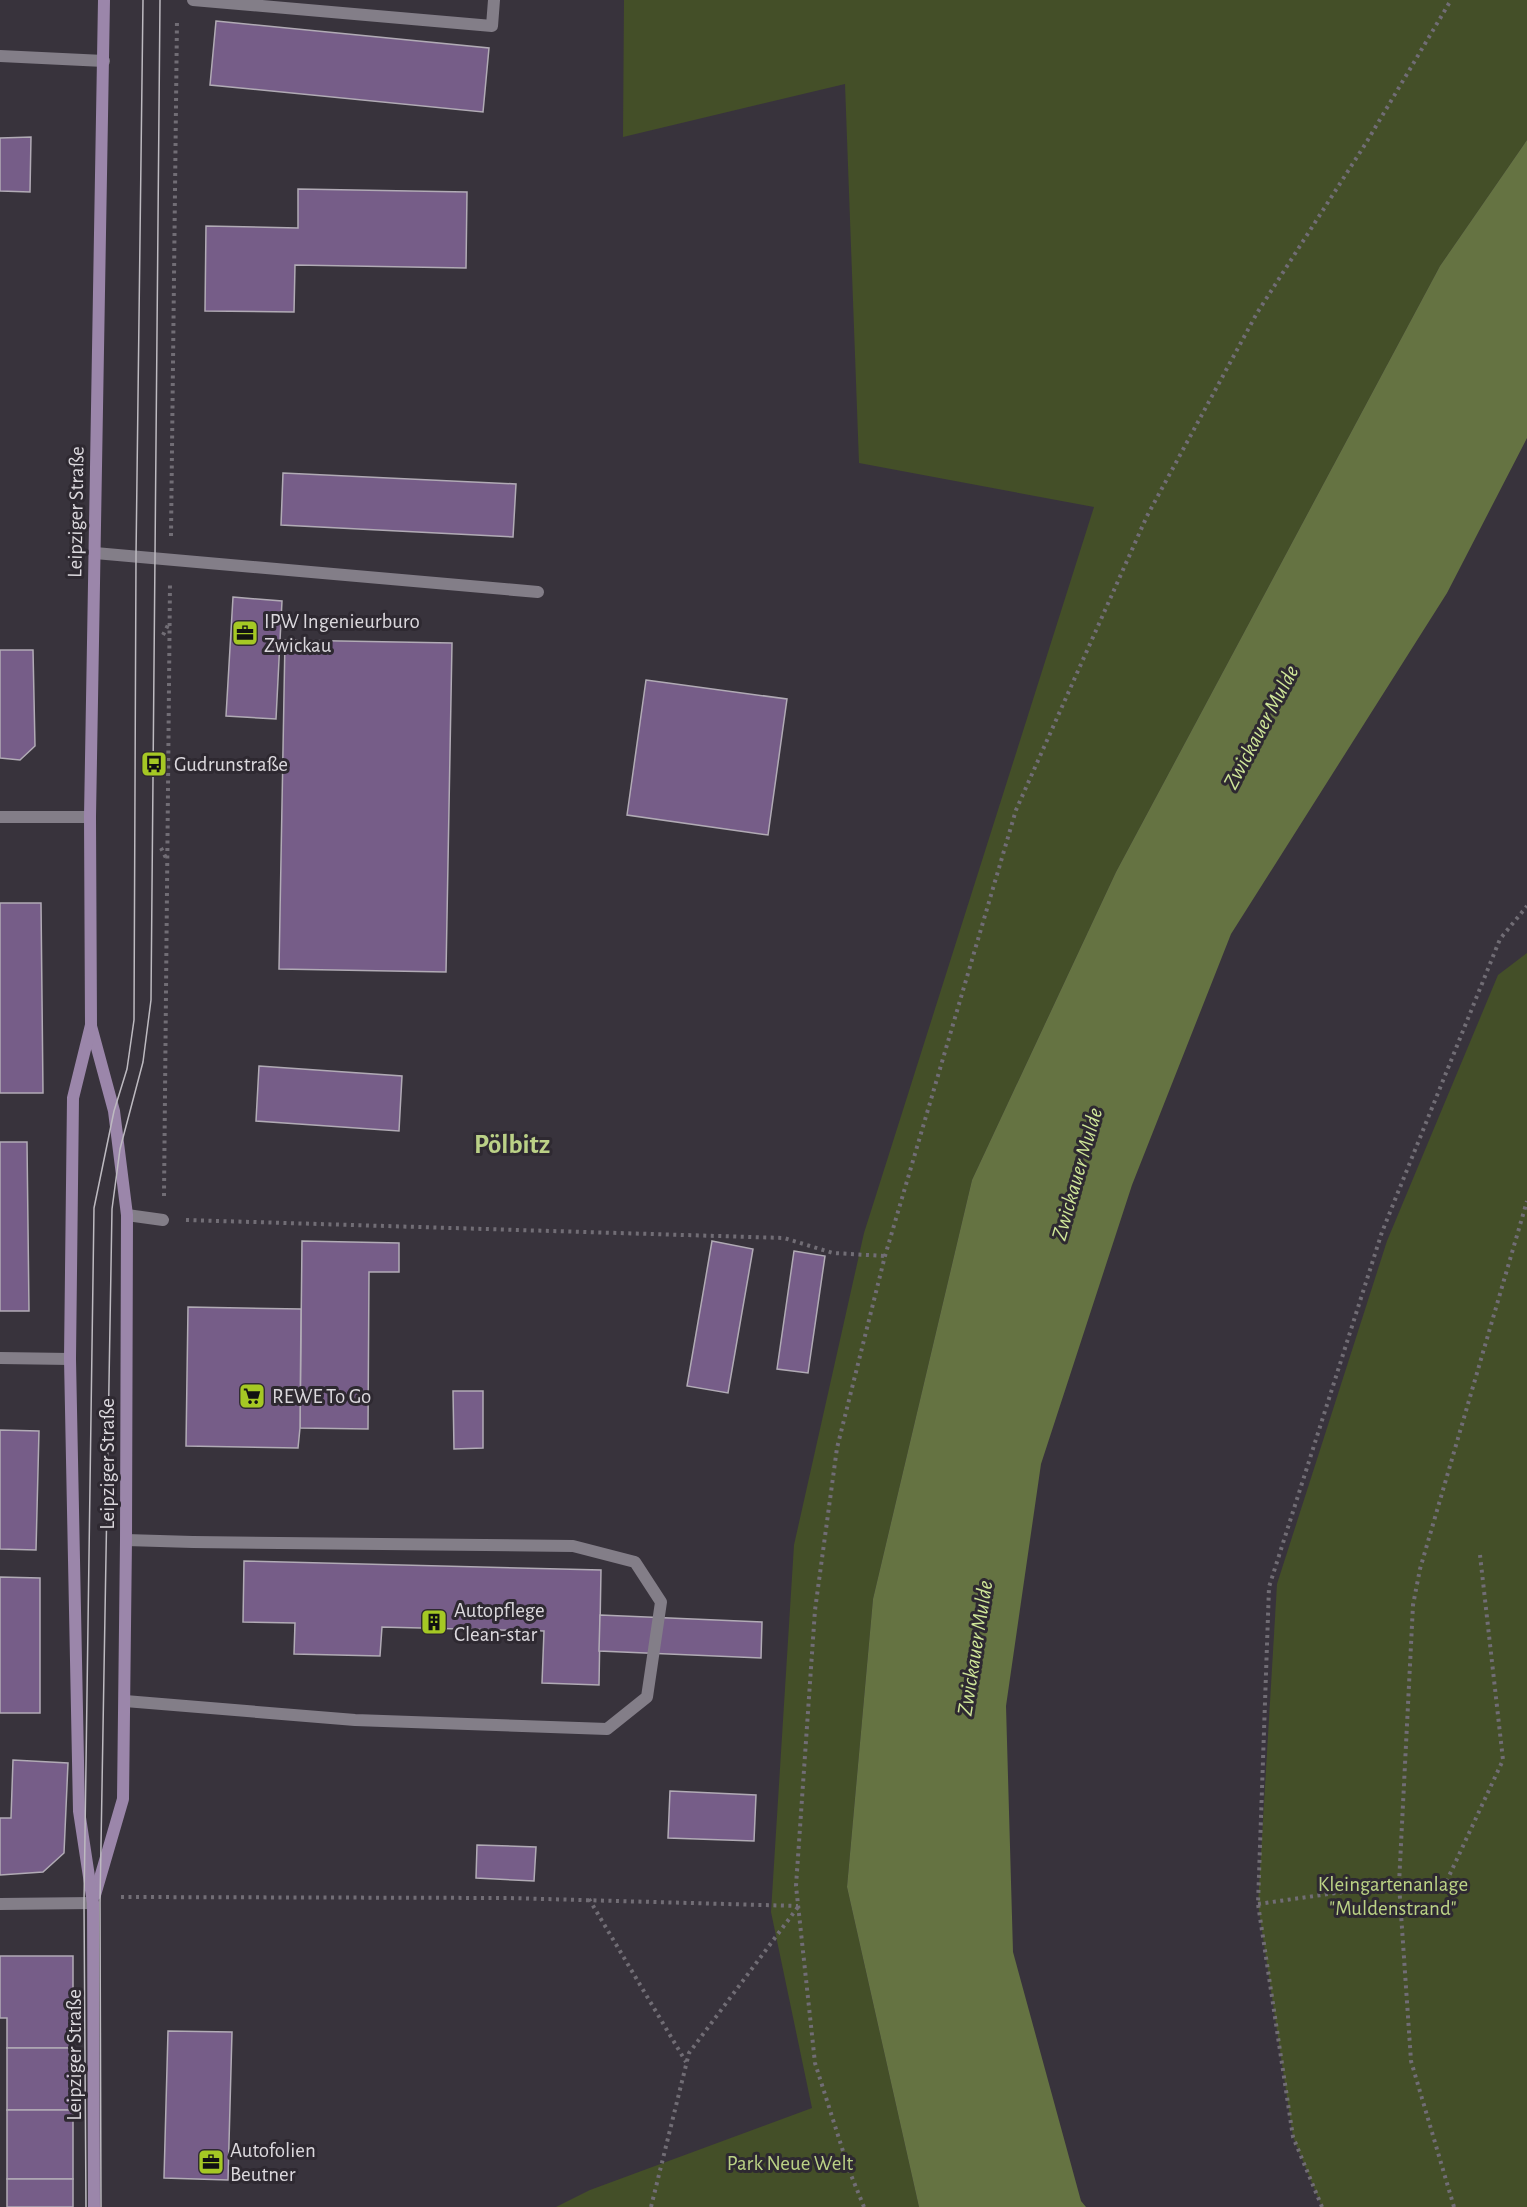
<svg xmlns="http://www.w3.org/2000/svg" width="1527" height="2207" viewBox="0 0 1527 2207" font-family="'Alegreya Sans',sans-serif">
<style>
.green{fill:#444f28}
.water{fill:#657342}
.building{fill:#765d88;stroke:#b1abb5;stroke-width:1.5}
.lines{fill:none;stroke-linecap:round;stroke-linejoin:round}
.path{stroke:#716d75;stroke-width:4;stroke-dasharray:3 4.5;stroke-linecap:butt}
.lane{stroke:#837e88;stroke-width:12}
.street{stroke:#837e88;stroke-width:12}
.secondary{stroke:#9b86aa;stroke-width:12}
.tram{stroke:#bdbac0;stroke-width:1.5}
.labels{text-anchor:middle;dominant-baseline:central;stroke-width:6;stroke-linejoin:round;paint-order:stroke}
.street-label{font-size:21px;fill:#dbd8dd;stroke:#2e2931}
.poi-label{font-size:21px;fill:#dbd8dd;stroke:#2e2931;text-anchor:start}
.park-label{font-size:21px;fill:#bbd285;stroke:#2e2931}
.water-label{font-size:22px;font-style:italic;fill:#d0e799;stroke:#2e2931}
.district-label{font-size:27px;font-weight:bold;fill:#bbd187;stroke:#2e2931}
</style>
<rect width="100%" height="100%" fill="#38333c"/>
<g class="green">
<path d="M624,0H1527V140L1440,266L1116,872L972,1180L873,1599L847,1887L919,2207H556L590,2190L812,2108L771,1912L794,1545L864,1233L1094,507L859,463L845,84L623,137Z"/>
<path d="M1527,953V2207H1322L1293,2137L1258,1904L1277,1584L1387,1241L1498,975Z"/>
</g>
<path class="water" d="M1527,140V438L1447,593L1231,934L1132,1185L1041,1464L1006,1706L1013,1952L1081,2201L1086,2207H919L847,1887L873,1599L972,1180L1116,872L1440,266Z"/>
<g class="building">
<path d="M216,21L489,48L483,112L210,85Z"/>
<path d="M31,137L30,192L0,191V138Z"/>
<path d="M298,189L467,192L466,268L295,265L294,312L205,311L206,226L298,228Z"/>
<path d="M283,473L516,484L513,537L281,525Z"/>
<path d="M233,597L282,601L276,719L226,716Z"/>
<path d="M285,640L452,643L446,972L279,969Z"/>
<path d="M0,650H33L35,746L20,760L0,758Z"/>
<path d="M646,680L787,699L768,835L627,815Z"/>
<path d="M0,903H41L43,1093H0Z"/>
<path d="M259,1066L402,1076L399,1131L256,1121Z"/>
<path d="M0,1142H27L29,1311H0Z"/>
<path d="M302,1241L399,1243V1272H369L368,1429L300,1428Z"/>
<path d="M712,1241L753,1249L728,1393L687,1386Z"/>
<path d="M794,1251L825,1256L808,1373L777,1369Z"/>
<path d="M188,1307L301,1309L300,1428L298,1448L186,1446Z"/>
<path d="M453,1391H483V1448L454,1449Z"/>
<path d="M0,1430L39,1431L36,1550L0,1549Z"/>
<path d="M244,1561L601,1570L599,1685L542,1683L544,1631L382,1627L380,1656L294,1654L295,1623L243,1622Z"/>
<path d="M0,1577L40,1578V1713H0Z"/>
<path d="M600,1615L762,1622L761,1658L599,1651Z"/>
<path d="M13,1760L68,1763L64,1853L43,1872L0,1875V1818H11Z"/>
<path d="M670,1791L756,1795L754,1841L668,1838Z"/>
<path d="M477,1845L536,1847L534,1881L476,1878Z"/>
<path d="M0,1956H73V2048H7V2018H0Z"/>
<path d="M168,2031L232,2032L228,2180L164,2178Z"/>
<rect x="7" y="2048" width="66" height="62"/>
<rect x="7" y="2110" width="66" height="69"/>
<rect x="7" y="2179" width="66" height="28"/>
</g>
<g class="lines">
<g class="path">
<path d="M171,536L177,19"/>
<path d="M163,635L169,623"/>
<path d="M161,848L166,858"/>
<path d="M164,1196L170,583"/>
<path d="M186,1220L784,1238L833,1253L885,1256"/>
<path d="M121,1897L509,1898L798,1906"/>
<path d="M589,1899L686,2062"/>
<path d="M1258,1904L1399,1884L1443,1889L1503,1760L1480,1555"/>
<path d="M651,2207L689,2053L798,1907"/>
<path d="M864,2207L849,2170L815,2063L796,1886L815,1610L837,1448L885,1256L1016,810L1147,516L1257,313L1366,143L1451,0"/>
<path d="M1322,2207L1293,2137L1258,1904L1269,1587L1382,1232L1500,939L1527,906"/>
<path d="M1454,2207L1411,2061L1399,1884L1413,1605L1420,1569L1527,1201"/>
</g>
<g class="lane">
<path d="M193,0L492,26L494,0"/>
<path d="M95,553L538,592"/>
<path d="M127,1215L163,1220"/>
<path d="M125,1701L355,1720L607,1729L647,1697L661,1602L635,1562L573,1546L193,1542L126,1540"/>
</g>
<g class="street">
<path d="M0,56L104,61"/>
<path d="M0,817H90"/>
<path d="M0,1358L70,1359"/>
<path d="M0,1904L93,1903"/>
</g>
<g class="secondary">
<path d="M91,1026L114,1111L127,1215L126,1540L123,1799L95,1895"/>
<path d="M94,2207L93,1903L79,1811L70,1359L73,1098L91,1025L90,817L104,0"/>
</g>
<g class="tram">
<path d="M86,2207L84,1903L94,1208L114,1111L127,1069L134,1020L136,557L143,0"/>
<path d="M101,2207L100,1903L112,1209L120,1149L143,1062L151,1000L160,0"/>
</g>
</g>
<defs>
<symbol id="office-square" viewBox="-11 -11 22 22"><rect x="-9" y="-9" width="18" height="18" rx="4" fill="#a5c824" stroke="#2e2931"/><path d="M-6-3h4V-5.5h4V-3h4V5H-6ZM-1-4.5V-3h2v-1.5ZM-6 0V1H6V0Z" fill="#111"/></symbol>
<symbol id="bus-square" viewBox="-11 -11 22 22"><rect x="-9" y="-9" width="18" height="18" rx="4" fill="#a5c824" stroke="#2e2931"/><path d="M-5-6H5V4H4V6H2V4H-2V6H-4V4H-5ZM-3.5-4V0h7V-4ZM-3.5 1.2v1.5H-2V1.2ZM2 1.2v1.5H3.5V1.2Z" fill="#111"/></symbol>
<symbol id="supermarket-square" viewBox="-11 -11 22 22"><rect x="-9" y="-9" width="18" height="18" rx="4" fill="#a5c824" stroke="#2e2931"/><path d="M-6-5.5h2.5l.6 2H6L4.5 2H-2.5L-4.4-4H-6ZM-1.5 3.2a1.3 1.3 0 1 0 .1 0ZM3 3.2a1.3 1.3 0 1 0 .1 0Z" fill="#111"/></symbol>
<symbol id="building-square" viewBox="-11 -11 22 22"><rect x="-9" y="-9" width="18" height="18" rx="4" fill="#a5c824" stroke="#2e2931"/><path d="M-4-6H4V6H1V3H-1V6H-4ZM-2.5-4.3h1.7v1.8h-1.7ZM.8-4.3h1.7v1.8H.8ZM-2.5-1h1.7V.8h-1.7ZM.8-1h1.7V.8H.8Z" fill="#111"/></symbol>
</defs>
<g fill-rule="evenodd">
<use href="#office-square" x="230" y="618" width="30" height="30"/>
<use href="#bus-square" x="139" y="749" width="30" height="30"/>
<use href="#supermarket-square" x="237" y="1381" width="30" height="30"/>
<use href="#building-square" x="419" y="1607" width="30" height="30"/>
<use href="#office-square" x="196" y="2147" width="30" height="30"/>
</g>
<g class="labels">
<g class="street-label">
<text transform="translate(76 512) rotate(-89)">Leipziger Straße</text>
<text transform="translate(107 1464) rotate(-90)">Leipziger Straße</text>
<text transform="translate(74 2055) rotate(-90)">Leipziger Straße</text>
</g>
<g class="poi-label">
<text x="264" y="621">IPW Ingenieurburo<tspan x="264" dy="24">Zwickau</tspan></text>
<text x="174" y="764">Gudrunstraße</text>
<text x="272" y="1396">REWE To Go</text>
<text x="454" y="1610">Autopflege<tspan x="454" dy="24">Clean-star</tspan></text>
<text x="230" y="2150">Autofolien<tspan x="230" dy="24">Beutner</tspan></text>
</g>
<g class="park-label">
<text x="1393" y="1884">Kleingartenanlage<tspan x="1393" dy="24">"Muldenstrand"</tspan></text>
<text x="790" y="2163">Park Neue Welt</text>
</g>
<g class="water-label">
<text transform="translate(1261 727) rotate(-62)">Zwickauer Mulde</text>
<text transform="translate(1077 1174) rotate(-74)">Zwickauer Mulde</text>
<text transform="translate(975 1648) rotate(-81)">Zwickauer Mulde</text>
</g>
<g class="district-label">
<text x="512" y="1144">Pölbitz</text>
</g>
</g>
</svg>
